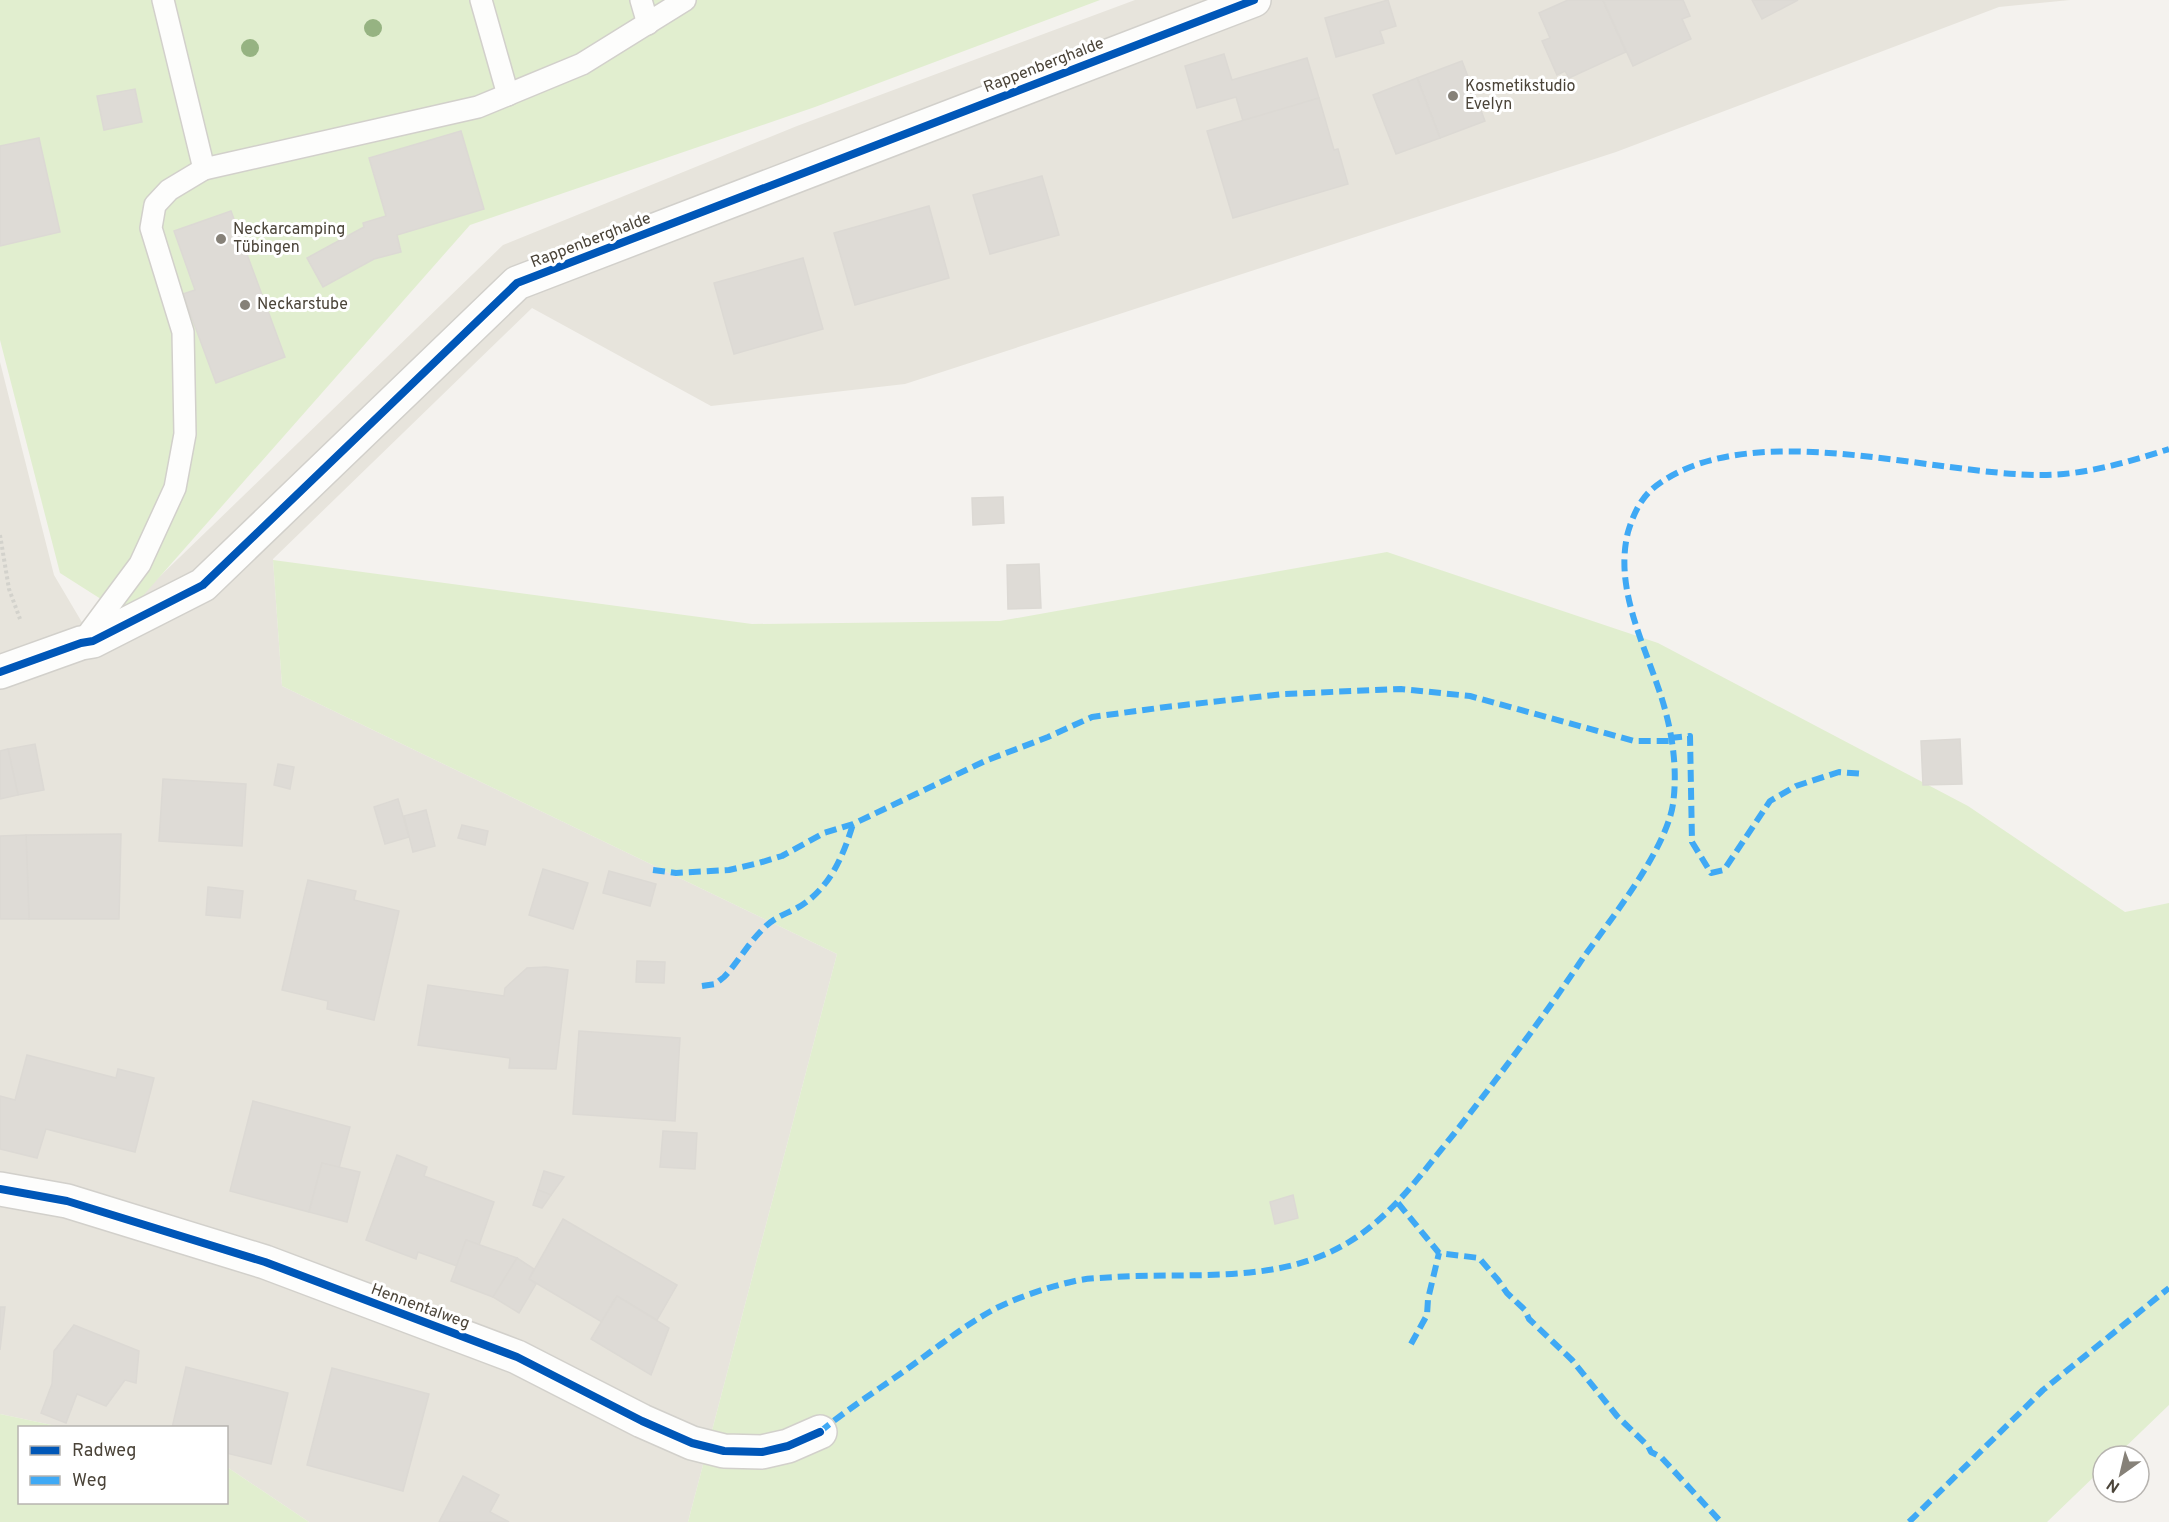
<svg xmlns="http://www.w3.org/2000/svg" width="2169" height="1522" viewBox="0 0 2169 1522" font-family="Overpass,sans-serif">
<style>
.residential{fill:#e7e4dc}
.green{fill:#e1eecf}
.building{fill:#dedbd6;stroke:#dcd9d4;stroke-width:1.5}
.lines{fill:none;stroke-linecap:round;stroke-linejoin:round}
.service-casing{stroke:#d2d0cb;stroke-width:24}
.minor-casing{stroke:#d2d0cb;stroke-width:36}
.path{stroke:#d3d2cc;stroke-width:4;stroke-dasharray:3 3;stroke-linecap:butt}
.service{stroke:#fdfdfc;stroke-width:21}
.minor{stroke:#fdfdfc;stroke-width:33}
.quiet{stroke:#3fa9f5;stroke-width:6;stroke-dasharray:12 6;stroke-linecap:butt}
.cycleway-casing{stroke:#fff;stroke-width:11}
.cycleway{stroke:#0057b8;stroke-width:8}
.tree{fill:#96b382}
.poi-dot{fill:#868178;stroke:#fff;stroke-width:2}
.labels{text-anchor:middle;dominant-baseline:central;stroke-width:6;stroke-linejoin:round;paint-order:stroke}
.street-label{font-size:16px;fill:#4b4439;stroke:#fff}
.poi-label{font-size:16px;fill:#4b4439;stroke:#fff;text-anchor:start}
</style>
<rect width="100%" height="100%" fill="#f4f2ee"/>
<path class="residential" d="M1135,0H2070L1999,7L1616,152L905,384L711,406L532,308L273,559L282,686L837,954L688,1522H309L227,1467L226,1428L61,1427L0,1414V362L54,575L93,641L503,245L797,126Z"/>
<g class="green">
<path d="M0,0H1100L815,107L470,225L126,615L60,573L0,340Z"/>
<path d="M1387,552L1658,643L1968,806L2125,912L2169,903V1405L2116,1456H2103V1468L2047,1522H688L837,954L282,686L273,560L752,624L1000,621Z"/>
<path d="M0,1414L61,1427L20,1428V1502H226L227,1467L309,1522H0Z"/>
</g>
<g class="building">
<path d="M1388,0L1396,26L1380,31L1384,43L1336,57L1325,18Z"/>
<path d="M1568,0H1603L1626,52L1569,78L1565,71L1557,75L1542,41L1550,38L1539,13Z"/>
<path d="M1603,0H1683L1690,16L1682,19L1691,39L1633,66Z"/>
<path d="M1752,0H1798L1762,19Z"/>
<path d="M1224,54L1232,80L1307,58L1319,98L1243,121L1236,97L1197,108L1185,66Z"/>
<path d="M1462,61L1485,121L1440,138L1417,78Z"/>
<path d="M1417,78L1440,138L1396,154L1373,95Z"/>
<path d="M135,89L142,122L104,130L97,96Z"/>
<path d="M1319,98L1334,150L1338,149L1348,184L1233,218L1207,131Z"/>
<path d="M461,131L484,209L397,235L401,252L374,259L323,287L307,258L364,227L363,223L386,216L369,158Z"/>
<path d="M39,138L60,232L0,246V146Z"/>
<path d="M1042,176L1059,235L990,254L973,195Z"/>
<path d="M929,206L949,278L855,305L834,233Z"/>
<path d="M231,211L285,357L216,383L183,294L195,290L174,231Z"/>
<path d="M803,258L823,329L734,354L714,283Z"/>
<path d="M1003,497L1004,523L973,525L972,498Z"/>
<path d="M1039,564L1041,608L1008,609L1007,565Z"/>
<path d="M1960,739L1962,784L1923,785L1921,741Z"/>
<path d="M35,744L44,790L18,795L8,749Z"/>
<path d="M8,749L18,795L0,799V751Z"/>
<path d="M278,764L294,767L290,789L274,785Z"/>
<path d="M163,779L246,784L242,846L159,841Z"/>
<path d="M398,799L409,837L385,844L374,807Z"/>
<path d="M426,810L435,846L413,852L404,816Z"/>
<path d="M462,825L488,831L485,845L458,838Z"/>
<path d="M121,834L119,919H29L26,835Z"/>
<path d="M26,835L29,919H0V836Z"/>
<path d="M543,869L588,883L573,929L529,915Z"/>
<path d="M609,871L656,884L650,906L603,893Z"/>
<path d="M308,880L356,891L354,900L399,911L374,1020L327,1009L328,1001L282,990Z"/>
<path d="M208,887L243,891L240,918L206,915Z"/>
<path d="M637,961L665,962L664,983L636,982Z"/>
<path d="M546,967L568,970L556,1069L509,1068L510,1058L418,1045L428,985L504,996L505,988L527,968Z"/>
<path d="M579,1031L680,1038L675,1121L573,1114Z"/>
<path d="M27,1055L116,1078L118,1069L154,1078L135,1152L46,1129L37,1158L0,1149V1096L15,1100Z"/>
<path d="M253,1101L350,1127L339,1168L322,1163L309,1212L230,1191Z"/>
<path d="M663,1131L697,1133L695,1169L660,1167Z"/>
<path d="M397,1155L427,1167L424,1176L494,1202L479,1245L466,1240L457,1266L418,1252L416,1259L366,1240Z"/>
<path d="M322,1163L360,1172L347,1222L309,1212Z"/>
<path d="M544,1171L564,1177L551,1195L538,1190Z"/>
<path d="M538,1190L551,1195L542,1208L533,1205Z"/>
<path d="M1293,1195L1298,1218L1275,1224L1270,1202Z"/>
<path d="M563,1219L677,1285L657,1320L617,1296L602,1322L529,1279Z"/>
<path d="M466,1240L517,1258L493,1297L451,1281Z"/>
<path d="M517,1258L534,1269L529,1279L536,1284L519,1313L493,1297Z"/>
<path d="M617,1296L669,1328L651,1375L591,1339Z"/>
<path d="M0,1307H5L0,1350Z"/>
<path d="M74,1325L139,1351L136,1383L125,1380L106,1406L77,1394L66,1423L41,1413L52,1384L54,1351Z"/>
<path d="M186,1367L288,1393L271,1464L226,1453V1428H172Z"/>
<path d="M332,1368L429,1394L403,1491L307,1465Z"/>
<path d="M463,1476L499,1495L490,1512L509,1522H439Z"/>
</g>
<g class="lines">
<defs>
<g id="service">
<path d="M163,0L204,169"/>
<path d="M481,0L508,95"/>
<path d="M641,0L648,24"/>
<path d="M82,642L140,564L175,488L185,434L183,332L151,228L155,205L169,190L204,169L478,107L582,64L685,0"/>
</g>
<g id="minor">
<path d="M0,672L81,643L93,641L203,585L517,283L1254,0"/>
<path d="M0,1189L67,1201L265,1262L517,1357L642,1421L692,1443L724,1451L762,1452L788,1446L820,1432"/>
</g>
</defs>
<use href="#service" class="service-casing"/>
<use href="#minor" class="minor-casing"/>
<path class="path" d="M0,535L9,589L20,619"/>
<use href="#service" class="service"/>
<use href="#minor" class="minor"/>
<g class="quiet">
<path d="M1670,738L1690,736L1692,842L1711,873L1724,870L1770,801L1796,786L1839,772L1864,774"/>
<path d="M653,870L676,873L729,870L759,863L782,856L824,833L853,824L985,761L1048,737L1092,717L1166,707L1283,694L1401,689L1470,696L1634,741H1672"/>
<path d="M702,986L715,984L724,977C739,961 749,942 765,927C775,917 786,914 797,908C829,890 843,857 853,824"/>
<path d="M1398,1203L1439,1253L1479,1258L1498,1280L1507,1293L1525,1310L1529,1319L1572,1360L1617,1416L1648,1446L1651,1452L1661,1457L1721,1522"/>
<path d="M1411,1344L1427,1315L1428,1299L1439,1253"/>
<path d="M820,1432C845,1411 873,1393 900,1374C930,1353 959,1329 991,1311C1012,1299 1051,1286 1075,1281C1088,1278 1102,1278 1115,1277C1193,1272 1279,1285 1349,1242C1393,1215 1421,1174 1453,1135C1498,1078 1542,1019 1583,958C1611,919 1666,850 1673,804C1678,768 1672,730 1661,696C1644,643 1614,588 1628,532C1634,512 1642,495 1660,483C1755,417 1932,475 2042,475C2085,475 2128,462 2169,449"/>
<path d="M1909,1522L2043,1390L2169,1288"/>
</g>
<defs>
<g id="cycleway">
<path d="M0,672L81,643L93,641L203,585L517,283L1254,0"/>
<path d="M0,1189L67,1201L265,1262L517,1357L642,1421L692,1443L724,1451L762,1452L788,1446L820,1432"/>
</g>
</defs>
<use href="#cycleway" class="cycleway-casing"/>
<use href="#cycleway" class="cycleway"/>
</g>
<g class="tree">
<circle cx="373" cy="28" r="9"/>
<circle cx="250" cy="48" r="9"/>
</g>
<g class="poi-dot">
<circle cx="1453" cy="96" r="6"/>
<circle cx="221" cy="239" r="6"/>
<circle cx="245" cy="305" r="6"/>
</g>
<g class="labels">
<g class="street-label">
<text transform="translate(1044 66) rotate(-21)">Rappenberghalde</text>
<text transform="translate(591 241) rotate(-21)">Rappenberghalde</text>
<text transform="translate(420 1307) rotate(20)">Hennentalweg</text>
</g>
<g class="poi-label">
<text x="1465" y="87">Kosmetikstudio<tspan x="1465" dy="18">Evelyn</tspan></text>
<text x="233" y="230">Neckarcamping<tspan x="233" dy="18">Tübingen</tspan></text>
<text x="257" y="305">Neckarstube</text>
</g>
</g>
<rect x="18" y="1426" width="210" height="78" fill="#ffffff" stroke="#b7b4b0" stroke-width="1.5"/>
<rect x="30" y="1446" width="30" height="9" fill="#0057b8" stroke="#b7b4b0" stroke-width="1.5"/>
<text x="72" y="1456" font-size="18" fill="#4b4439">Radweg</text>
<rect x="30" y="1476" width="30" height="9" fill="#3fa9f5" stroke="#b7b4b0" stroke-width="1.5"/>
<text x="72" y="1486" font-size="18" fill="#4b4439">Weg</text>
<g transform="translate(2121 1474) rotate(214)"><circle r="28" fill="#ffffff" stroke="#b7b4b0" stroke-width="1.5"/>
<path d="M0-4.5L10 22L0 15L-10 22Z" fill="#868178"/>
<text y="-9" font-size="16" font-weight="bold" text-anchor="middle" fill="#4b4439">N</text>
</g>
</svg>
